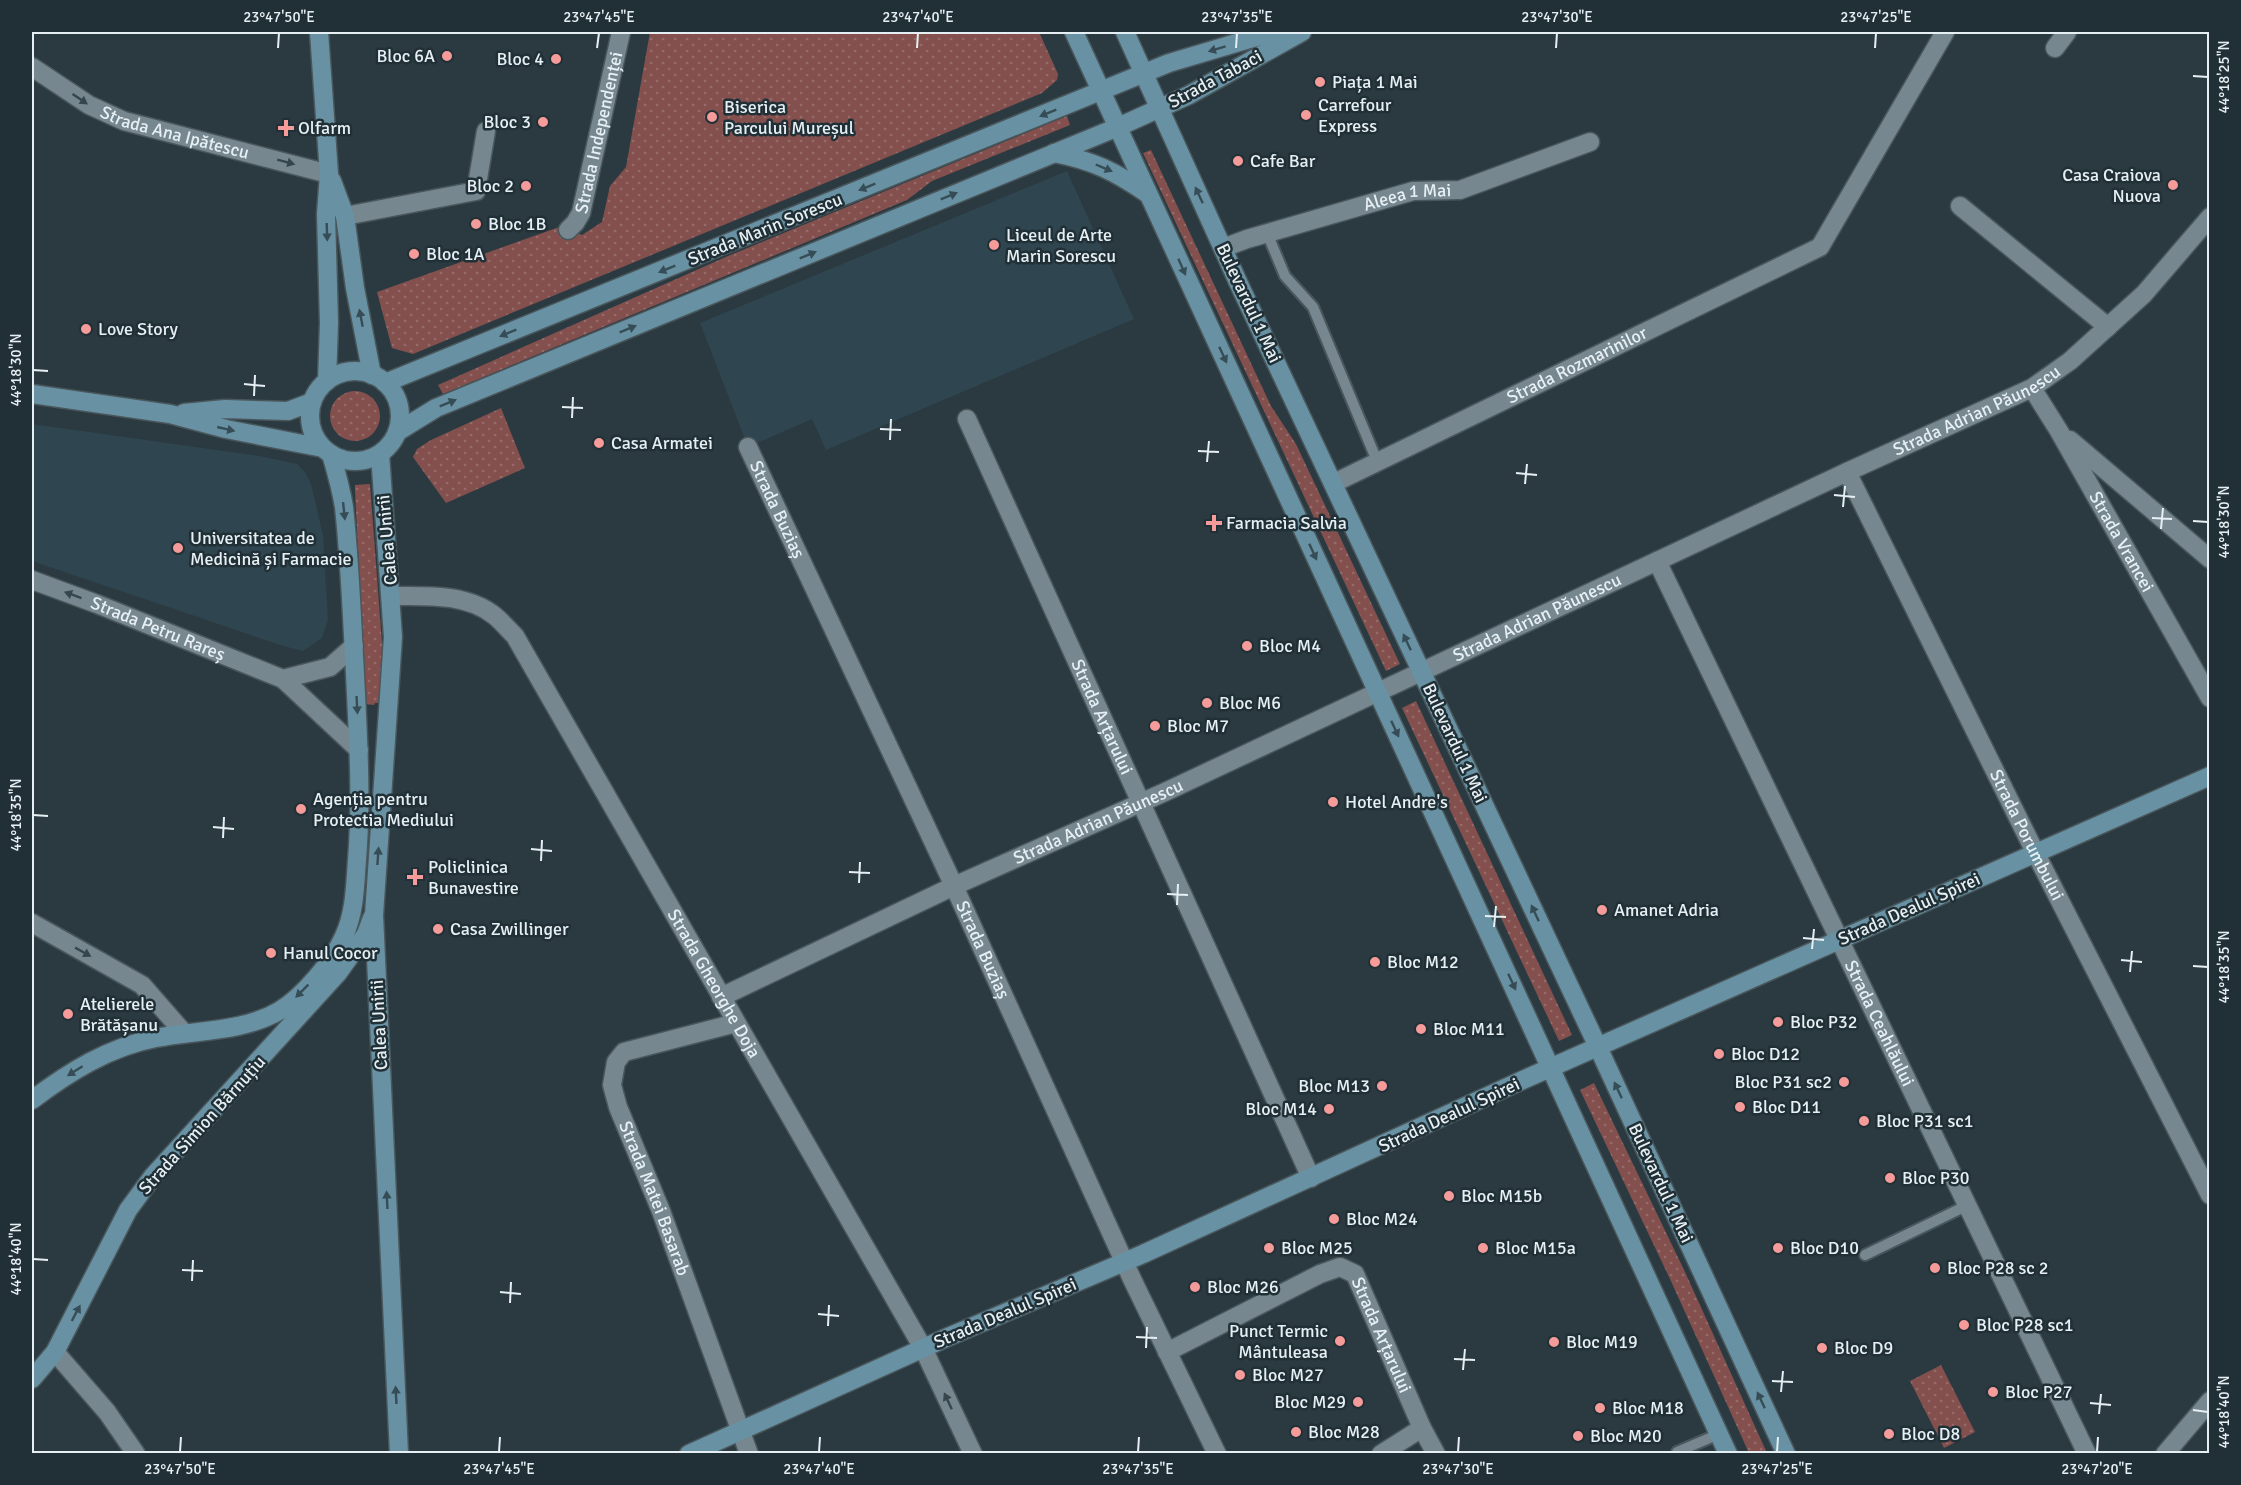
<svg xmlns="http://www.w3.org/2000/svg" width="2241" height="1485" viewBox="0 0 2241 1485" font-family="Signika,sans-serif">
<style>
.built{fill:#2f454f}
.grass{fill:url(#grass-dots)}
.lines{fill:none;stroke-linecap:round;stroke-linejoin:round}
.lane-casing{stroke:#49575c;stroke-width:14}
.street-casing{stroke:#49575c;stroke-width:21}
.secondary-casing{stroke:#49575c;stroke-width:21}
.lane{stroke:#76878f;stroke-width:10}
.street{stroke:#76878f;stroke-width:18}
.secondary{stroke:#6892a3;stroke-width:18}
.oneway{fill:#364d57}
.oneway2{fill:#36464c}
.ticks{fill:none;stroke:#e6f0f4;stroke-width:2}
.poi-dot{fill:#f59b99;stroke:#213036;stroke-width:2}
.labels{text-anchor:middle;dominant-baseline:central;stroke-width:5;stroke-linejoin:round;paint-order:stroke}
.poi-label{font-size:18px;fill:#e6f0f4;stroke:#213036;text-anchor:start}
.street-label{font-size:18px;fill:#e6f0f4;stroke:#213036}
.neatline{fill:none;stroke:#e6f0f4;stroke-width:2}
.ticks-label{font-size:15px;text-anchor:middle;fill:#e6f0f4}
</style>
<defs>
<pattern id="grass-dots" width="8" height="8" patternUnits="userSpaceOnUse" patternTransform="scale(1.5)"><rect width="8" height="8" fill="#83504e"/><path d="M2 2h.1M6 6h.1" fill="none" stroke="#956a68" stroke-width="1.8" stroke-linecap="round"/></pattern>
</defs>
<rect width="100%" height="100%" fill="#2b3a41"/>
<g class="built">
<path d="M1067,171L1134,319L826,450L812,419L748,447L700,323Z"/>
<path d="M32,424L260,456L297,464L305,472L311,484L323,535L328,620L322,638L303,651L283,646L32,561Z"/>
</g>
<g class="grass">
<path d="M650,32H1039L1058,74L1057,80L1042,93L413,354L392,348L377,292L562,226L582,235L602,222L610,186L626,167Z"/>
<path d="M1067,116L1070,125L932,181L907,200L443,394L438,385L728,256Z"/>
<path d="M1151,150L1271,406L1296,444L1400,664L1386,671L1143,153Z"/>
<circle cx="355" cy="416" r="25"/>
<path d="M501,408L525,468L446,503L413,457L417,449L431,440Z"/>
<path d="M370,484L384,670L381,703H375L374,705L366,704L355,491V485Z"/>
<path d="M1416,701L1572,1035L1559,1041L1402,708Z"/>
<path d="M1594,1083L1685,1272L1767,1453H1749L1670,1279L1580,1090Z"/>
<path d="M1941,1365L1975,1432L1944,1448L1910,1381Z"/>
</g>
<g class="lines">
<defs>
<g id="lane">
<path d="M1267,233L1285,276L1313,307L1377,461"/>
<path d="M1865,1255L1968,1205"/>
<path d="M1677,1452L1719,1434"/>
</g>
<g id="street">
<path d="M2055,48L2067,32"/>
<path id="s1" d="M32,67L89,105L124,121L329,174"/>
<path d="M1960,206L2108,327"/>
<path d="M345,216L476,191L486,131"/>
<path id="s2" d="M568,230L575,223L581,213L621,32"/>
<path id="s3" d="M1223,248L1247,239L1413,191L1460,190L1590,142"/>
<path id="s4" d="M2032,388L2059,431L2210,698"/>
<path id="s5" d="M967,419L1311,1178"/>
<path d="M2070,440L2210,559"/>
<path id="s6" d="M748,447L954,886L1132,1279L1217,1454"/>
<path id="s7" d="M1847,472L2035,852L2210,1195"/>
<path id="s8" d="M1334,483L1820,247L1945,32"/>
<path id="s9" d="M1657,561L2087,1454"/>
<path id="s10" d="M32,580L97,604L283,679L359,750"/>
<path id="s11" d="M392,596C425,596 467,593 495,616C502,622 508,629 515,636L923,1348L973,1454"/>
<path d="M283,679L330,667L354,646"/>
<path d="M32,923L142,985L184,1033"/>
<path id="s12" d="M721,997L954,886L1165,792L1847,472L2032,388L2070,361L2144,294L2210,217"/>
<path id="s13" d="M736,1023L624,1052L616,1062L612,1085L618,1107L661,1211L749,1454"/>
<path d="M55,1352L107,1412L136,1454"/>
<path id="s14" d="M1167,1352L1320,1274L1340,1267L1355,1274L1422,1428L1436,1454"/>
<path d="M1381,1454L1422,1428"/>
<path d="M2165,1454L2210,1401"/>
</g>
<g id="secondary">
<path d="M319,32L329,174L326,214L329,323L327,381"/>
<path d="M1074,32L1728,1454"/>
<path d="M1125,32L1238,282L1598,1047L1786,1454"/>
<path d="M1054,153C1094,161 1114,171 1148,194"/>
<path d="M332,181L345,216L355,288L372,375"/>
<circle cx="355" cy="416" r="45"/>
<path d="M385,383L1169,63L1273,32"/>
<path d="M32,394L170,414L226,429L323,448"/>
<path d="M184,413L225,409L288,411L312,402"/>
<path d="M397,432L436,408L1118,127L1189,95L1302,32"/>
<path d="M380,454L393,637L374,915L399,1454"/>
<path d="M32,1100C69,1072 109,1047 156,1038C196,1030 243,1032 279,1011C303,997 333,961 344,936C355,912 355,886 357,860C362,799 358,736 355,674C352,619 350,562 344,507C341,489 336,471 331,454"/>
<path d="M32,1379L55,1352L128,1210L153,1176L338,973L366,934L372,918"/>
<path d="M689,1454L948,1337L1143,1254L1525,1079L2210,776"/>
</g>
</defs>
<use href="#lane" class="lane-casing"/>
<use href="#street" class="street-casing"/>
<use href="#secondary" class="secondary-casing"/>
<use href="#lane" class="lane"/>
<use href="#street" class="street"/>
<use href="#secondary" class="secondary"/>
</g>
<defs><path id="oneway-solid" d="M-6-.8H1V-3.2L6.5 0L1 3.2V.8H-6Z" transform="scale(1.5)"/></defs>
<g class="oneway">
<use href="#oneway-solid" transform="translate(1217 49) rotate(163)"/>
<use href="#oneway-solid" transform="translate(1048 113) rotate(158)"/>
<use href="#oneway-solid" transform="translate(1104 168) rotate(23)"/>
<use href="#oneway-solid" transform="translate(867 187) rotate(158)"/>
<use href="#oneway-solid" transform="translate(1199 195) rotate(-115)"/>
<use href="#oneway-solid" transform="translate(949 196) rotate(-22)"/>
<use href="#oneway-solid" transform="translate(327 232) rotate(88)"/>
<use href="#oneway-solid" transform="translate(808 255) rotate(-22)"/>
<use href="#oneway-solid" transform="translate(1182 267) rotate(66)"/>
<use href="#oneway-solid" transform="translate(667 269) rotate(158)"/>
<use href="#oneway-solid" transform="translate(361 318) rotate(-101)"/>
<use href="#oneway-solid" transform="translate(628 329) rotate(-22)"/>
<use href="#oneway-solid" transform="translate(508 333) rotate(158)"/>
<use href="#oneway-solid" transform="translate(1223 355) rotate(65)"/>
<use href="#oneway-solid" transform="translate(448 403) rotate(-22)"/>
<use href="#oneway-solid" transform="translate(226 429) rotate(13)"/>
<use href="#oneway-solid" transform="translate(344 511) rotate(84)"/>
<use href="#oneway-solid" transform="translate(1313 552) rotate(65)"/>
<use href="#oneway-solid" transform="translate(1407 642) rotate(-115)"/>
<use href="#oneway-solid" transform="translate(357 705) rotate(87)"/>
<use href="#oneway-solid" transform="translate(1395 729) rotate(65)"/>
<use href="#oneway-solid" transform="translate(378 856) rotate(-86)"/>
<use href="#oneway-solid" transform="translate(1535 913) rotate(-115)"/>
<use href="#oneway-solid" transform="translate(1512 982) rotate(65)"/>
<use href="#oneway-solid" transform="translate(302 991) rotate(135)"/>
<use href="#oneway-solid" transform="translate(75 1071) rotate(148)"/>
<use href="#oneway-solid" transform="translate(1618 1090) rotate(-115)"/>
<use href="#oneway-solid" transform="translate(387 1200) rotate(-93)"/>
<use href="#oneway-solid" transform="translate(76 1313) rotate(-62)"/>
<use href="#oneway-solid" transform="translate(396 1395) rotate(-93)"/>
<use href="#oneway-solid" transform="translate(1761 1400) rotate(-115)"/>
</g>
<g class="oneway2">
<use href="#oneway-solid" transform="translate(80 99) rotate(34)"/>
<use href="#oneway-solid" transform="translate(286 162) rotate(15)"/>
<use href="#oneway-solid" transform="translate(73 595) rotate(-160)"/>
<use href="#oneway-solid" transform="translate(83 952) rotate(29)"/>
<use href="#oneway-solid" transform="translate(948 1401) rotate(-115)"/>
</g>
<path class="ticks" d="M278,48L279,33M597,48L599,33M917,48L918,33M1236,48L1237,33M1556,48L1557,33M1875,48L1876,33M2193,76L2208,77M33,370L48,371M244,384L265,386M254,396L255,375M562,407L583,408M572,418L573,397M880,429L901,430M890,440L891,419M1198,451L1219,452M1207,462L1209,441M1516,473L1537,475M1525,484L1527,464M1834,495L1855,497M1843,507L1845,486M2152,518L2172,519M2193,521L2208,522M2161,529L2163,508M33,815L48,816M213,827L234,829M223,838L224,817M531,849L552,851M541,861L542,840M849,872L870,873M859,883L860,862M1167,894L1188,895M1177,905L1178,884M1485,916L1506,917M1494,927L1496,906M1803,938L1824,940M1812,949L1814,929M2121,960L2142,962M2193,966L2208,967M2130,972L2132,951M33,1259L48,1260M182,1270L203,1271M192,1281L193,1260M500,1292L521,1294M510,1303L511,1282M818,1314L839,1316M828,1326L829,1305M1136,1337L1157,1338M1146,1348L1147,1327M1454,1359L1475,1360M1463,1370L1465,1349M1772,1381L1793,1382M1781,1392L1783,1371M2090,1403L2111,1405M2193,1410L2208,1412M2099,1414L2101,1394M180,1452L181,1437M499,1452L500,1437M819,1452L820,1437M1138,1452L1139,1437M1458,1452L1459,1437M1777,1452L1778,1437M2097,1452L2098,1437"/>
<g class="poi-dot">
<circle cx="447" cy="56" r="6"/>
<circle cx="556" cy="59" r="6"/>
<circle cx="1320" cy="82" r="6"/>
<circle cx="1306" cy="115" r="6"/>
<circle cx="712" cy="117" r="6"/>
<circle cx="543" cy="122" r="6"/>
<path d="M283 119h6v6h6v6h-6v6h-6v-6h-6v-6h6z"/>
<circle cx="1238" cy="161" r="6"/>
<circle cx="2173" cy="185" r="6"/>
<circle cx="526" cy="186" r="6"/>
<circle cx="476" cy="224" r="6"/>
<circle cx="994" cy="245" r="6"/>
<circle cx="414" cy="254" r="6"/>
<circle cx="86" cy="329" r="6"/>
<circle cx="599" cy="443" r="6"/>
<path d="M1211 514h6v6h6v6h-6v6h-6v-6h-6v-6h6z"/>
<circle cx="178" cy="548" r="6"/>
<circle cx="1247" cy="646" r="6"/>
<circle cx="1207" cy="703" r="6"/>
<circle cx="1155" cy="726" r="6"/>
<circle cx="1333" cy="802" r="6"/>
<circle cx="301" cy="809" r="6"/>
<path d="M412 868h6v6h6v6h-6v6h-6v-6h-6v-6h6z"/>
<circle cx="1602" cy="910" r="6"/>
<circle cx="438" cy="929" r="6"/>
<circle cx="271" cy="953" r="6"/>
<circle cx="1375" cy="962" r="6"/>
<circle cx="68" cy="1014" r="6"/>
<circle cx="1778" cy="1022" r="6"/>
<circle cx="1421" cy="1029" r="6"/>
<circle cx="1719" cy="1054" r="6"/>
<circle cx="1844" cy="1082" r="6"/>
<circle cx="1382" cy="1086" r="6"/>
<circle cx="1740" cy="1107" r="6"/>
<circle cx="1329" cy="1109" r="6"/>
<circle cx="1864" cy="1121" r="6"/>
<circle cx="1890" cy="1178" r="6"/>
<circle cx="1449" cy="1196" r="6"/>
<circle cx="1334" cy="1219" r="6"/>
<circle cx="1269" cy="1248" r="6"/>
<circle cx="1483" cy="1248" r="6"/>
<circle cx="1778" cy="1248" r="6"/>
<circle cx="1935" cy="1268" r="6"/>
<circle cx="1195" cy="1287" r="6"/>
<circle cx="1964" cy="1325" r="6"/>
<circle cx="1340" cy="1341" r="6"/>
<circle cx="1554" cy="1342" r="6"/>
<circle cx="1822" cy="1348" r="6"/>
<circle cx="1240" cy="1375" r="6"/>
<circle cx="1993" cy="1392" r="6"/>
<circle cx="1358" cy="1402" r="6"/>
<circle cx="1600" cy="1408" r="6"/>
<circle cx="1296" cy="1432" r="6"/>
<circle cx="1889" cy="1434" r="6"/>
<circle cx="1578" cy="1436" r="6"/>
</g>
<g class="labels">
<g class="poi-label">
<text x="435" y="56" text-anchor="end">Bloc 6A</text>
<text x="544" y="59" text-anchor="end">Bloc 4</text>
<text x="1332" y="82">Piața 1 Mai</text>
<text x="1318" y="105">Carrefour<tspan x="1318" dy="21">Express</tspan></text>
<text x="724" y="107">Biserica<tspan x="724" dy="21">Parcului Mureșul</tspan></text>
<text x="531" y="122" text-anchor="end">Bloc 3</text>
<text x="298" y="128">Olfarm</text>
<text x="1250" y="161">Cafe Bar</text>
<text x="2161" y="175" text-anchor="end">Casa Craiova<tspan x="2161" dy="21">Nuova</tspan></text>
<text x="514" y="186" text-anchor="end">Bloc 2</text>
<text x="488" y="224">Bloc 1B</text>
<text x="1006" y="235">Liceul de Arte<tspan x="1006" dy="21">Marin Sorescu</tspan></text>
<text x="426" y="254">Bloc 1A</text>
<text x="98" y="329">Love Story</text>
<text x="611" y="443">Casa Armatei</text>
<text x="1226" y="523">Farmacia Salvia</text>
<text x="190" y="538">Universitatea de<tspan x="190" dy="21">Medicină și Farmacie</tspan></text>
<text x="1259" y="646">Bloc M4</text>
<text x="1219" y="703">Bloc M6</text>
<text x="1167" y="726">Bloc M7</text>
<text x="313" y="799">Agenția pentru<tspan x="313" dy="21">Protectia Mediului</tspan></text>
<text x="1345" y="802">Hotel Andre's</text>
<text x="428" y="867">Policlinica<tspan x="428" dy="21">Bunavestire</tspan></text>
<text x="1614" y="910">Amanet Adria</text>
<text x="450" y="929">Casa Zwillinger</text>
<text x="283" y="953">Hanul Cocor</text>
<text x="1387" y="962">Bloc M12</text>
<text x="80" y="1004">Atelierele<tspan x="80" dy="21">Brătășanu</tspan></text>
<text x="1790" y="1022">Bloc P32</text>
<text x="1433" y="1029">Bloc M11</text>
<text x="1731" y="1054">Bloc D12</text>
<text x="1832" y="1082" text-anchor="end">Bloc P31 sc2</text>
<text x="1370" y="1086" text-anchor="end">Bloc M13</text>
<text x="1752" y="1107">Bloc D11</text>
<text x="1317" y="1109" text-anchor="end">Bloc M14</text>
<text x="1876" y="1121">Bloc P31 sc1</text>
<text x="1902" y="1178">Bloc P30</text>
<text x="1461" y="1196">Bloc M15b</text>
<text x="1346" y="1219">Bloc M24</text>
<text x="1281" y="1248">Bloc M25</text>
<text x="1495" y="1248">Bloc M15a</text>
<text x="1790" y="1248">Bloc D10</text>
<text x="1947" y="1268">Bloc P28 sc 2</text>
<text x="1207" y="1287">Bloc M26</text>
<text x="1976" y="1325">Bloc P28 sc1</text>
<text x="1328" y="1331" text-anchor="end">Punct Termic<tspan x="1328" dy="21">Mântuleasa</tspan></text>
<text x="1566" y="1342">Bloc M19</text>
<text x="1834" y="1348">Bloc D9</text>
<text x="1252" y="1375">Bloc M27</text>
<text x="2005" y="1392">Bloc P27</text>
<text x="1346" y="1402" text-anchor="end">Bloc M29</text>
<text x="1612" y="1408">Bloc M18</text>
<text x="1308" y="1432">Bloc M28</text>
<text x="1901" y="1434">Bloc D8</text>
<text x="1590" y="1436">Bloc M20</text>
</g>
<g class="street-label">
<text transform="translate(1215 79) rotate(-28)">Strada Tabaci</text>
<text stroke="none"><textPath href="#s1" startOffset="159">Strada Ana Ipătescu</textPath></text>
<text stroke="none"><textPath href="#s2" startOffset="104">Strada Independenței</textPath></text>
<text stroke="none"><textPath href="#s3" startOffset="192">Aleea 1 Mai</textPath></text>
<text transform="translate(765 229) rotate(-22)">Strada Marin Sorescu</text>
<text transform="translate(1249 303) rotate(65)">Bulevardul 1 Mai</text>
<text stroke="none"><textPath href="#s8" startOffset="270">Strada Rozmarinilor</textPath></text>
<text stroke="none"><textPath href="#s12" startOffset="1386">Strada Adrian Păunescu</textPath></text>
<text stroke="none"><textPath href="#s6" startOffset="69">Strada Buziaș</textPath></text>
<text transform="translate(387 540) rotate(-95)">Calea Unirii</text>
<text stroke="none"><textPath href="#s4" startOffset="178">Strada Vrancei</textPath></text>
<text stroke="none"><textPath href="#s12" startOffset="900">Strada Adrian Păunescu</textPath></text>
<text stroke="none"><textPath href="#s10" startOffset="135">Strada Petru Rareș</textPath></text>
<text stroke="none"><textPath href="#s5" startOffset="327">Strada Arțarului</textPath></text>
<text transform="translate(1455 743) rotate(65)">Bulevardul 1 Mai</text>
<text stroke="none"><textPath href="#s12" startOffset="416">Strada Adrian Păunescu</textPath></text>
<text stroke="none"><textPath href="#s7" startOffset="405">Strada Porumbului</textPath></text>
<text transform="translate(1909 909) rotate(-24)">Strada Dealul Spirei</text>
<text stroke="none"><textPath href="#s6" startOffset="555">Strada Buziaș</textPath></text>
<text stroke="none"><textPath href="#s11" startOffset="536">Strada Gheorghe Doja</textPath></text>
<text stroke="none"><textPath href="#s9" startOffset="513">Strada Ceahlăului</textPath></text>
<text transform="translate(379 1025) rotate(-93)">Calea Unirii</text>
<text transform="translate(1449 1115) rotate(-25)">Strada Dealul Spirei</text>
<text transform="translate(202 1125) rotate(-48)">Strada Simion Bărnuțiu</text>
<text transform="translate(1661 1183) rotate(65)">Bulevardul 1 Mai</text>
<text stroke="none"><textPath href="#s13" startOffset="273">Strada Matei Basarab</textPath></text>
<text transform="translate(1005 1313) rotate(-23)">Strada Dealul Spirei</text>
<text stroke="none"><textPath href="#s14" startOffset="276">Strada Arțarului</textPath></text>
</g>
</g>
<rect width="2241" height="1485" fill="none" stroke="#213036" stroke-width="66"/>
<rect x="33" y="33" width="2175" height="1419" class="neatline"/>
<g class="ticks-label">
<text x="279" y="22">23°47'50"E</text>
<text x="599" y="22">23°47'45"E</text>
<text x="918" y="22">23°47'40"E</text>
<text x="1237" y="22">23°47'35"E</text>
<text x="1557" y="22">23°47'30"E</text>
<text x="1876" y="22">23°47'25"E</text>
<text transform="translate(2224 77) rotate(-90)" y="5">44°18'25"N</text>
<text transform="translate(16 370) rotate(-90)" y="5">44°18'30"N</text>
<text transform="translate(2224 522) rotate(-90)" y="5">44°18'30"N</text>
<text transform="translate(16 815) rotate(-90)" y="5">44°18'35"N</text>
<text transform="translate(2224 967) rotate(-90)" y="5">44°18'35"N</text>
<text transform="translate(16 1259) rotate(-90)" y="5">44°18'40"N</text>
<text transform="translate(2224 1412) rotate(-90)" y="5">44°18'40"N</text>
<text x="180" y="1474">23°47'50"E</text>
<text x="499" y="1474">23°47'45"E</text>
<text x="819" y="1474">23°47'40"E</text>
<text x="1138" y="1474">23°47'35"E</text>
<text x="1458" y="1474">23°47'30"E</text>
<text x="1777" y="1474">23°47'25"E</text>
<text x="2097" y="1474">23°47'20"E</text>
</g>
</svg>
